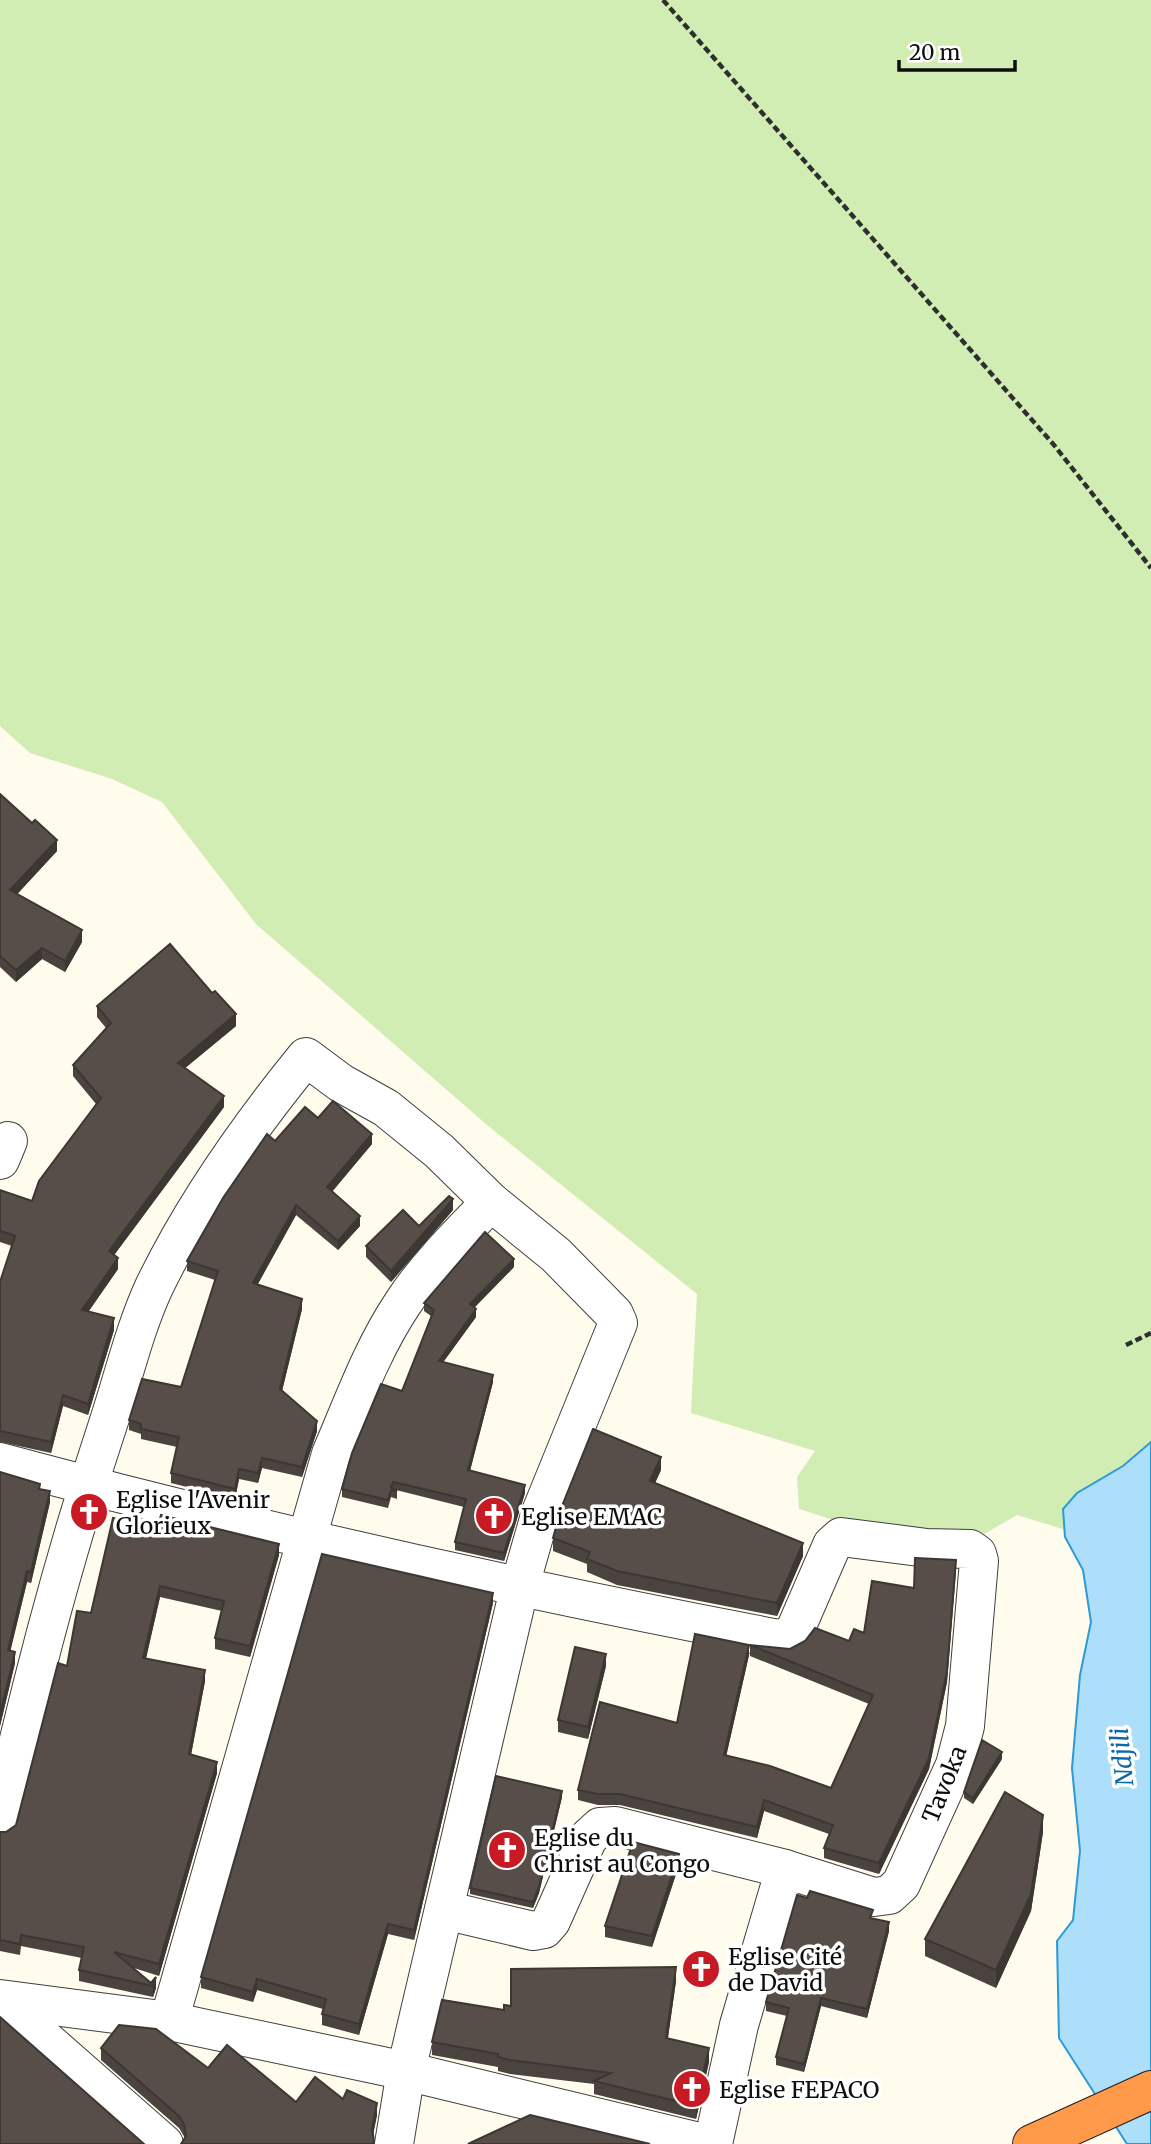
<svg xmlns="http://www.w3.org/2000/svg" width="1151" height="2144" viewBox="0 0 1151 2144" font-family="Merriweather,serif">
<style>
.green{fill:#d2edb3}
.water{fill:#addffb;stroke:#2e98d8;stroke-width:2}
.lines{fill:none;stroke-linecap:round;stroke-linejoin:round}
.minor-casing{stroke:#404040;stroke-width:40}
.highway-casing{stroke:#1e1e1e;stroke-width:40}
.path{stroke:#2f2f2f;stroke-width:4.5;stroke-dasharray:7 3.5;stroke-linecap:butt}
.minor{stroke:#fff;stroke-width:38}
.highway{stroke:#ff9a4b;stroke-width:38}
.wall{fill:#4b433f}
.shaded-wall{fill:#3d3733}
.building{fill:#574e49;stroke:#3d3733;stroke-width:2}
.labels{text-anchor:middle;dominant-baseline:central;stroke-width:7;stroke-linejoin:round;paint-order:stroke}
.poi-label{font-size:23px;fill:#0d0d0d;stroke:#fff;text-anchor:start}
.street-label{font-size:23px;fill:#0d0d0d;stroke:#fff}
.water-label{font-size:24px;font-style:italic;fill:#0c68a9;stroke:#fff}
</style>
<rect width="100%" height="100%" fill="#fffbed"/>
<path class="green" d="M0,0H1151V1482L1108,1543L1017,1515L979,1537L868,1531L799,1509L797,1477L815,1451L691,1413L697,1294L487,1125L256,924L162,802L112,779L30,753L0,726Z"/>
<path class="water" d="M1151,1442V2144H1127L1059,2038L1057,1941L1073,1920L1080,1851L1072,1768L1080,1675L1091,1622L1083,1570L1065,1537L1063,1509L1077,1493L1123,1466Z"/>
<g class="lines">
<defs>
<g id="minor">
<path d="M0,1160L8,1141"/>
<path d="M0,1462C257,1531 517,1589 779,1639L788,1638L796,1628L832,1545L841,1537L927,1548L970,1549L977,1554L979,1561L965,1726L955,1765L901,1884L889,1895L874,1897L785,1869L615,1826L600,1827L588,1838L551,1921L544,1929L533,1931L444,1910"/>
<path d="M0,1822C30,1686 66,1550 110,1418C124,1375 135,1328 154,1287C194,1204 248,1128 306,1057L341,1083L386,1108L439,1151L491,1202L556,1255L614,1314L618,1323L541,1512L520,1585L406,2071L394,2144"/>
<path d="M0,1999L169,2021L406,2071L707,2144"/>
<path d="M0,2000L164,2144"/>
<path d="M169,2021L331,1454C353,1403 372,1349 403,1303C427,1266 461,1233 491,1202"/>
<path d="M713,2144L739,2025L785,1869"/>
</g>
<path id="highway" d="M1032,2144L1151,2090"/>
</defs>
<use href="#minor" class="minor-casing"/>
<use href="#highway" class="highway-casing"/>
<g class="path">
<path d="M663,0L1054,445L1151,568"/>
<path d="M1126,1345L1151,1333"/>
</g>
<use href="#minor" class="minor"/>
<use href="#highway" class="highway"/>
</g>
<g class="wall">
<path d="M0,794L57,851L17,894L82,942L65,972L42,959L16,982L0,967Z"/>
<path d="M97,1006L236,1026L185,1068L224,1107L114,1255L118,1269L88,1312L114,1330L88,1415L63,1406L51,1453L0,1442V1282L12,1246L0,1242V1190L32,1201L96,1104L73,1076V1065L106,1028L97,1017Z"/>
<path d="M318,1118L372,1144L332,1192L360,1226L338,1250L296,1215L257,1285L302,1309L282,1391L317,1431L302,1477L262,1468L258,1483L239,1479L235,1499L171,1483V1473L177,1447L141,1439V1434L129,1430V1420L181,1387L215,1280L187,1271V1261L275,1141Z"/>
<path d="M453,1210L391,1282L366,1257V1246L419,1226Z"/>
<path d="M514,1267L474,1308L476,1317L443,1362L493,1382L470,1471L525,1493L504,1561L455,1550V1542L464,1507L396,1490L397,1491V1499L391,1497L388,1508L342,1497V1489L402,1391L431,1316L424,1311V1303Z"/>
<path d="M661,1470L655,1483L803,1556L777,1616L617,1585L587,1572V1564L553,1551V1538Z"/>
<path d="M0,1472L40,1489L50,1502L31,1583L27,1582L10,1651L15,1663L0,1726Z"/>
<path d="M113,1518L279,1555L250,1657L215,1649V1638L222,1611L160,1597L146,1659L205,1681L191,1755L217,1773L159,1976L134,1968L156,1988L153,1997L79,1981V1970L82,1958L21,1946L20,1955L0,1951V1832H6L16,1825L67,1666L91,1613Z"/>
<path d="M956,1571L947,1682L929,1769L879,1874L824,1858V1848L829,1834L764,1811L757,1838L620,1805H598L578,1800V1790L677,1723L749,1655L726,1756L831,1788L869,1704L750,1656V1645L790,1649L849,1641L864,1633L914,1588Z"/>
<path d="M493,1603L414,1940L388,1934L359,2035L322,2025V2014L323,2009L257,1990L253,2002L201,1988V1977Z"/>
<path d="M606,1666L588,1739L558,1732V1720Z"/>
<path d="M1002,1759L973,1804L964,1798V1792Z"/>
<path d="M562,1797L539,1893L533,1908L470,1894V1888Z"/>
<path d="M1043,1832L1031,1911L996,1988L925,1956V1939Z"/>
<path d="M679,1865L652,1947L605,1937V1926Z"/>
<path d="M873,1918L889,1931L867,2018L821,2006L804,2072L776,2065V2057L787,2016L766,2011V2002Z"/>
<path d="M676,1981L668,2038L709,2062L696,2119L594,2094V2084L510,2074L498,2071V2067L432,2055V2042L511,2006Z"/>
<path d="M101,2048L208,2068L296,2102L343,2099L377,2115L373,2135L374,2144L185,2138L179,2128L101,2060Z"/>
</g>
<g class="shaded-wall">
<path d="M57,840V851L10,902V890Z"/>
<path d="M82,930V942L65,972V961Z"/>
<path d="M42,948V959L16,982V970Z"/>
<path d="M236,1014V1026L178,1074V1063Z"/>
<path d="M224,1096V1107L109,1262V1251Z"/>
<path d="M372,1134V1144L327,1197V1187Z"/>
<path d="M453,1199V1210L391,1282V1271Z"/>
<path d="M296,1205V1215L253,1293V1283Z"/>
<path d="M360,1216V1226L338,1250V1241Z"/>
<path d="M118,1258V1269L82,1321V1310Z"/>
<path d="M514,1259V1267L470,1312V1304Z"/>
<path d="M302,1299V1309L280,1399V1389Z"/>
<path d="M476,1309V1317L439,1368V1361Z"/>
<path d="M114,1318V1330L88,1415V1404Z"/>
<path d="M493,1375V1382L468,1478V1470Z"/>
<path d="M63,1395V1406L51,1453V1442Z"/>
<path d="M317,1421V1431L302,1477V1467Z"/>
<path d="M661,1457V1470L650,1494V1481Z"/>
<path d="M262,1458V1468L258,1483V1473Z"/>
<path d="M239,1469V1479L235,1499V1489Z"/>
<path d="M525,1485V1493L504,1561V1553Z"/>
<path d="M50,1491V1502L31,1583V1572Z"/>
<path d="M803,1543V1556L777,1616V1603Z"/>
<path d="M279,1544V1555L250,1657V1646Z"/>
<path d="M956,1560L947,1682L929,1769L879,1874V1863Z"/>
<path d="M27,1571V1582L8,1661V1650Z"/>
<path d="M160,1586V1597L143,1670V1658Z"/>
<path d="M493,1593V1603L414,1940V1930Z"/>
<path d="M749,1645V1655L724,1766V1755Z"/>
<path d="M15,1652V1663L0,1726V1715Z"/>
<path d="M606,1654V1666L588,1739V1727Z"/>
<path d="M205,1670V1681L189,1765V1754Z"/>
<path d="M1002,1752V1759L973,1804V1798Z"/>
<path d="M217,1762V1773L159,1976V1964Z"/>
<path d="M562,1791V1797L539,1893L533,1908V1902Z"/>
<path d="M764,1800V1811L757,1838V1827Z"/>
<path d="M1043,1815V1832L1031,1911L996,1988V1970Z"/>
<path d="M679,1854V1865L652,1947V1936Z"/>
<path d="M889,1922V1931L867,2018V2009Z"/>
<path d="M388,1924V1934L359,2035V2024Z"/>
<path d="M676,1967V1981L666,2051V2038Z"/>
<path d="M156,1977V1988L153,1997V1986Z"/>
<path d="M257,1979V1990L253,2002V1992Z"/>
<path d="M821,1998V2006L804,2072V2064Z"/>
<path d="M709,2048V2062L696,2119V2106Z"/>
<path d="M377,2103V2115L372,2140V2129Z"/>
</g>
<g class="building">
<path d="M0,794L32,823L35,820L57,840L10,890L82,930L65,961L42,948L16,970L0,956Z"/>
<path d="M170,944L212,993L215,991L236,1014L178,1063L224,1096L109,1251L118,1258L82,1310L114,1318L88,1404L63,1395L51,1442L0,1431V1282L15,1236L0,1231V1190L32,1201L39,1181L101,1098L73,1065L111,1023L97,1006Z"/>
<path d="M333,1101L372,1134L327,1187L360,1216L338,1241L296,1205L253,1283L302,1299L280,1389L317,1421L302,1467L262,1458L258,1473L239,1469L235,1489L171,1473L179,1437L141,1429V1424L129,1420L142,1379L181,1387L218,1271L187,1261L223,1198L267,1134L275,1141L305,1107L318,1118Z"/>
<path d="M449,1196L453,1199L391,1271L366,1246L403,1210L419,1226Z"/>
<path d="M485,1232L514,1259L470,1304L476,1309L439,1361L493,1375L468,1470L525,1485L504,1553L455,1542L466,1499L393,1482L391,1487L397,1491L391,1490L388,1500L342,1489L352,1453L381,1384L402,1391L434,1310L424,1303Z"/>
<path d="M593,1429L661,1457L650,1481L803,1543L777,1603L617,1571L587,1559L590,1552L553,1538L562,1506Z"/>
<path d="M0,1472L40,1484L39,1489L50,1491L31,1572L27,1571L8,1650L15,1652L0,1715Z"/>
<path d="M161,1515L279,1544L250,1646L215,1638L224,1601L160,1586L143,1658L205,1670L189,1754L217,1762L159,1964L114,1952L151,1983L156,1977L153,1986L79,1970L84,1947L21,1935L20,1944L0,1940V1832H6L16,1825L58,1663L67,1666L77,1611L91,1613L113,1518L158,1527Z"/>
<path d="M322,1554L493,1593L414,1930L388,1924L359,2024L322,2014L326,1999L257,1979L253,1992L201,1977Z"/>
<path d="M915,1558L956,1560L947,1671L929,1758L879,1863L824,1848L833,1825L764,1800L757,1827L620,1794H598L578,1790L600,1702L677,1723L695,1634L749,1645L724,1755L770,1766L831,1788L873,1695L750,1645L790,1649L805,1641L815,1628L849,1641L854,1629L864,1633L872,1581L914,1588Z"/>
<path d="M575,1647L606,1654L588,1727L558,1720Z"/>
<path d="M982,1740L1002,1752L973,1798L964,1792Z"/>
<path d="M496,1776L562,1791L539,1887L533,1902L470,1888Z"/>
<path d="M1005,1792L1043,1815L1031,1894L996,1970L925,1939Z"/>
<path d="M633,1842L679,1854L652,1936L605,1926Z"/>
<path d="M810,1891L873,1910L870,1918L889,1922L867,2009L821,1998L804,2064L776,2057L789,2008L766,2002L797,1895L807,1898Z"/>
<path d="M676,1967L666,2038L709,2048L696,2106L594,2081L611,2073L510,2060L498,2057V2054L432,2042L442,2000L504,2010V2005L511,2006V1969Z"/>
<path d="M0,2017L144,2144H0Z"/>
<path d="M119,2025L156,2029L208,2068L227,2045L296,2102L315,2077L343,2099L347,2090L377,2103L372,2129L374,2141L373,2144H181L186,2136L184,2124L179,2116L101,2048Z"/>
<path d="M530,2115L650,2144H468Z"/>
</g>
<defs>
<symbol id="church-disc" viewBox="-11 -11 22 22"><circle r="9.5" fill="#c81a25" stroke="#fff"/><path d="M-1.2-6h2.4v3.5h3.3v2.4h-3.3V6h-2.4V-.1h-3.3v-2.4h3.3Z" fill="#fff"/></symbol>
</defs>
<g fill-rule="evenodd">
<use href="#church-disc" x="67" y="1490" width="44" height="44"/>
<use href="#church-disc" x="472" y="1494" width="44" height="44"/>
<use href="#church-disc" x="485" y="1828" width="44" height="44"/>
<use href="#church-disc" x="679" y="1947" width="44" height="44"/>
<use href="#church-disc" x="670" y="2067" width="44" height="44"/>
</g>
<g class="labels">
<g class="poi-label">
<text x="116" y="1499">Eglise l'Avenir<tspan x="116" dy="26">Glorieux</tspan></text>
<text x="521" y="1516">Eglise EMAC</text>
<text x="534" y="1837">Eglise du<tspan x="534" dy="26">Christ au Congo</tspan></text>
<text x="728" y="1956">Eglise Cité<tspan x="728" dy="26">de David</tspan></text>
<text x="719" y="2089">Eglise FEPACO</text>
</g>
<g class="street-label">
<text transform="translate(944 1784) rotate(-68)">Tavoka</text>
</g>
<g class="water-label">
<text transform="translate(1122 1757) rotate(-96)">Ndjili</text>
</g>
</g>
<path d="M899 60v10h116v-10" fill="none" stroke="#0d0d0d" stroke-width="3.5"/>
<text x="909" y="60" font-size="21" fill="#0d0d0d" stroke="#ffffff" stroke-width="5" paint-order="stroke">20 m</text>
</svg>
